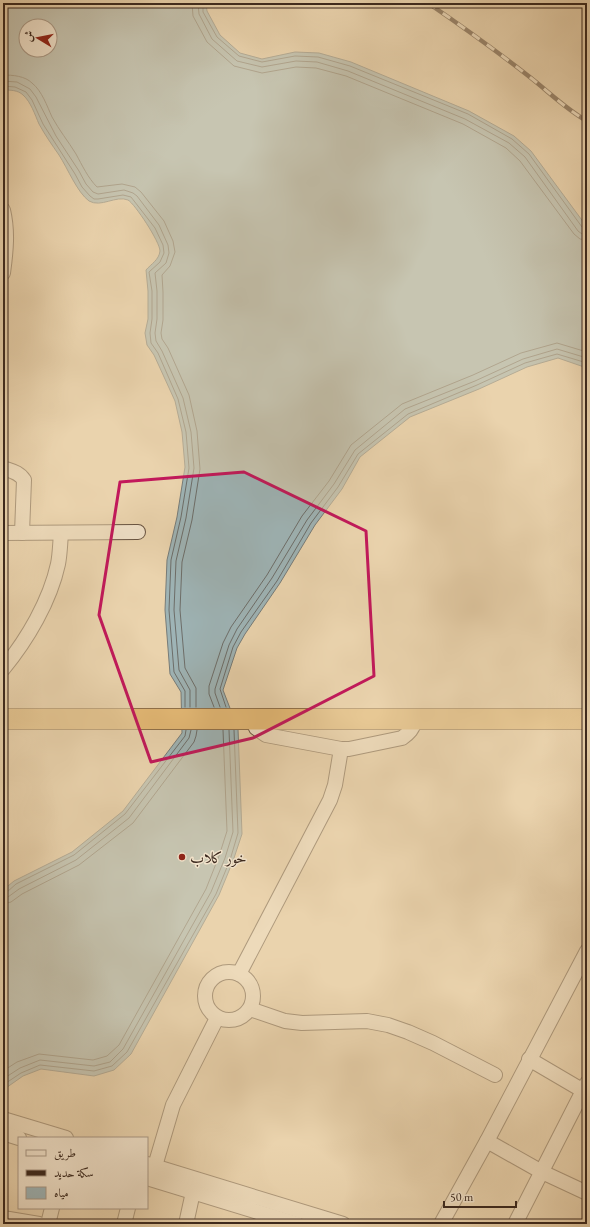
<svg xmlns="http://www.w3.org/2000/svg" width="590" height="1227" viewBox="0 0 590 1227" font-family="'EB Garamond',Amiri,serif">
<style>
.water{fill:#9eb4b6;stroke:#777c79;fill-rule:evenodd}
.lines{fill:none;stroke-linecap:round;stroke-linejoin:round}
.shore{stroke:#6d6e6a;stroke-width:1}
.minor-casing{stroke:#685442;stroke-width:16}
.highway-casing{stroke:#3c291e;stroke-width:22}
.minor{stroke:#f1e2ca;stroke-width:14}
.highway{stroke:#e5ba76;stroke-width:21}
.rail-casing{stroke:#3c291e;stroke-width:4.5}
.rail{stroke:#f1e2ca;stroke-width:3;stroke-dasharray:9;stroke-linecap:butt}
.marked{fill:none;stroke:#c2185b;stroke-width:3;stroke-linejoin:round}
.poi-dot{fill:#8f2418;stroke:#f1e2ca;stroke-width:1.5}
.labels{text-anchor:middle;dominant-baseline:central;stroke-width:3;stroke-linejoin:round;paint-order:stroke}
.poi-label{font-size:15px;fill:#3c291e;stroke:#f1e2ca;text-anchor:start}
</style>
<rect width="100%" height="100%" fill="#ead3ad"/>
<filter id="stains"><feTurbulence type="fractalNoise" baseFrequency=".005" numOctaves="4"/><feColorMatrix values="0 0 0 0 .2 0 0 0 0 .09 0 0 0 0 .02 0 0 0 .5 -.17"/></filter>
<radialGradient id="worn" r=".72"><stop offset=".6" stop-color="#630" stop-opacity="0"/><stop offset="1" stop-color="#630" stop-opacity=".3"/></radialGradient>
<path class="water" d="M3,3H206L207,11L220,35L240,53L262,59L295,52L319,53L351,62L469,111L514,136L531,151L587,227V368L558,358L527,367L479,389L410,417L360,457L342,489L315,525L280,583L245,634L237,648L223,690L238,729L242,834L233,861L219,895L131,1054L114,1070L94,1076L41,1069L23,1076L3,1090V890L14,881L72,852L123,811L182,733L181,692L170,674L165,610L167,560L177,517L185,467L182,432L175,401L154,355L147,345L145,333L148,319V291L146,270C151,264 159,260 160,251C160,242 135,204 128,200C116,195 101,208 89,201C77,192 68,169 59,155C52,145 45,135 39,124C35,115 31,102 23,95C18,90 10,90 3,90ZM26,26H50V50H26Z"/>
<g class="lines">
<g class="shore">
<path d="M192,3L193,16L207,42L234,66L262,73L296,67L316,68L346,76L463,124L506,148L520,161L574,234L580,239L587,240"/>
<path d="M198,3L199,14L212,39L237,61L262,67L296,61L317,62L348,71L465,119L509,143L525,157L578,231L582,234H587"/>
<path d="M203,3V12L217,37L239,56L262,62L295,56L318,57L350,66L468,114L512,139L529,154L582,227L587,229"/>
<path d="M3,75C13,75 25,76 32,83C42,91 47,106 52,117C59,130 68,141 76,154C82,165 88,178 97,187L122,184L135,187L141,192L164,221L173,241L175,252L170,266L162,275L163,292V320L161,333L162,339L168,348L189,395L197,431L200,469L192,520L182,562L180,610L185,668L196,688V707"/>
<path d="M3,81L17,82L30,89L36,97L56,136L79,171L86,184L93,192L98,194L124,190L133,193L137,196L159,225L168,245L169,253L166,263L155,273L157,291V319L155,333L156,341L162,351L183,398L191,432L194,468L186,518L176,561L174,610L179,670L190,690V707"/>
<path d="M3,86L15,87L26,92L32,100L43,124L75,174L82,187L90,196L94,199H98L123,195L131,197L155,228L163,245L164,253L160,262L149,272L152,291V319L150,333L151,343L158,353L178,399L186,432L189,468L181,517L171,560L169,610L174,672L185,691V707"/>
<path d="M214,707L209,694V686L223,643L231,627L267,575L302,516L329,481L351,445L402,404L473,375L521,353L557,343L587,352"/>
<path d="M220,707L215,693V689L229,645L237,629L272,578L307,520L334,484L355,450L405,409L475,381L523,359L557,349L587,358"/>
<path d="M226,707L220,689L233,647L241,632L277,581L311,523L338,487L358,454L408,414L477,385L525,363L557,354L587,363"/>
<path d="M3,893L7,892L16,884L74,855L125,814L185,736L186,730"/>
<path d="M3,898L8,897L19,889L76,860L129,818L189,738L191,730"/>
<path d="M3,904L11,902L22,894L79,865L133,823L194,742L196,736L197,730"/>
<path d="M3,1071L17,1062L39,1054L93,1060L107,1056L119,1045L206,889L219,856L227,831L223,730"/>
<path d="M3,1079L20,1068L40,1060L94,1066L110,1062L123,1049L211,892L225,858L233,832L229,730"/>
<path d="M3,1085L21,1073L40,1065L94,1071L112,1066L127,1052L216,894L230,860L238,833L234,730"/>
</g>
<defs>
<g id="minor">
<path d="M3,210C8,231 6,251 3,273"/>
<path d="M3,468C11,471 19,472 24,480L22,533"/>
<path d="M3,533L138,532"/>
<path d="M3,669C27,640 50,601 58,564C60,554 60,544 61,534"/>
<path d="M253,719L256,728L266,735L341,749H349L402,738C409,733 413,729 415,720"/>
<circle cx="229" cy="996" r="24"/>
<path d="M239,974L330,800L335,785L341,749"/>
<path d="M250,1009L285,1021L302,1023L367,1021L388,1025L408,1032L433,1043L495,1075"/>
<path d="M529,1059L587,1093"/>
<path d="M3,1119L66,1138"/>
<path d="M3,1133L19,1138"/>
<path d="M487,1141L542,1172L587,1193"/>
<path d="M147,1164L343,1224"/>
<path d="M155,1166L173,1105L217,1018"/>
<path d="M147,1178L297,1224"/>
<path d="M3,1218L39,1224"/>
<path d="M48,1224L52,1208"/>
<path d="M124,1224L128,1208"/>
<path d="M186,1224L193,1192"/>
<path d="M441,1224L487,1141L587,951"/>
<path d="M515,1224L587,1083"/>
</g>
<path id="highway" d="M3,719C198,718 392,720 587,719"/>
</defs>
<use href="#minor" class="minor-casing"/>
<use href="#highway" class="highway-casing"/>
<use href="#minor" class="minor"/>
<use href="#highway" class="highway"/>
<defs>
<path id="rail" d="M428,3C463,27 498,52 531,78C550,93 566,109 587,121"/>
</defs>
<use href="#rail" class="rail-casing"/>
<use href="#rail" class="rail"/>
</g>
<path d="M0 0H590V1227H0ZM244,472L366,531L374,676L253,738L151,762L99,615L120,482Z" fill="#ead3ad" fill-opacity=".55" fill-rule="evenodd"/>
<path class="marked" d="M244,472L366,531L374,676L253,738L151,762L99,615L120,482Z"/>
<circle class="poi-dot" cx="182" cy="857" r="4"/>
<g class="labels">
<g class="poi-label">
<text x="190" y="857">خور كلاب</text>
</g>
</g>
<rect width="590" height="1227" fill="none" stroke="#ead3ad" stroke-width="16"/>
<rect x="4" y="4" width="582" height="1219" fill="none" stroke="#3c291e" stroke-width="2"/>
<rect x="8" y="8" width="574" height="1211" fill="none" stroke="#3c291e"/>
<rect x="18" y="1137" width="130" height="72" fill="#f1e2ca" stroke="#a99885"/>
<rect x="26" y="1150" width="20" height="6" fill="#f1e2ca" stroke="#a99885"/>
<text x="54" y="1157" font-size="12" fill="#3c291e">طريق</text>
<rect x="26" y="1170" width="20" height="6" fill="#3c291e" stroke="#a99885"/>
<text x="54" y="1177" font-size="12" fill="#3c291e">سكة حديد</text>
<rect x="26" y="1187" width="20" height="12" fill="#9eb4b6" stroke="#a99885"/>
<text x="54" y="1197" font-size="12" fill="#3c291e">مياه</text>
<g transform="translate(38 38) rotate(280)"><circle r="19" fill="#f1e2ca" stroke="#a99885"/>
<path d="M0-3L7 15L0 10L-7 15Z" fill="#8f2418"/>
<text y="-6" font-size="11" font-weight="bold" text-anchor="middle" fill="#3c291e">ش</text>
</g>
<path d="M444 1201v6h72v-6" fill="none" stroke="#3c291e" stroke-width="2"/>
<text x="450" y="1201" font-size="12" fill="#3c291e" stroke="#f1e2ca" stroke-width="3" paint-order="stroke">50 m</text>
<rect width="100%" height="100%" filter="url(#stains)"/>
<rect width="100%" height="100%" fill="url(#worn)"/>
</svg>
